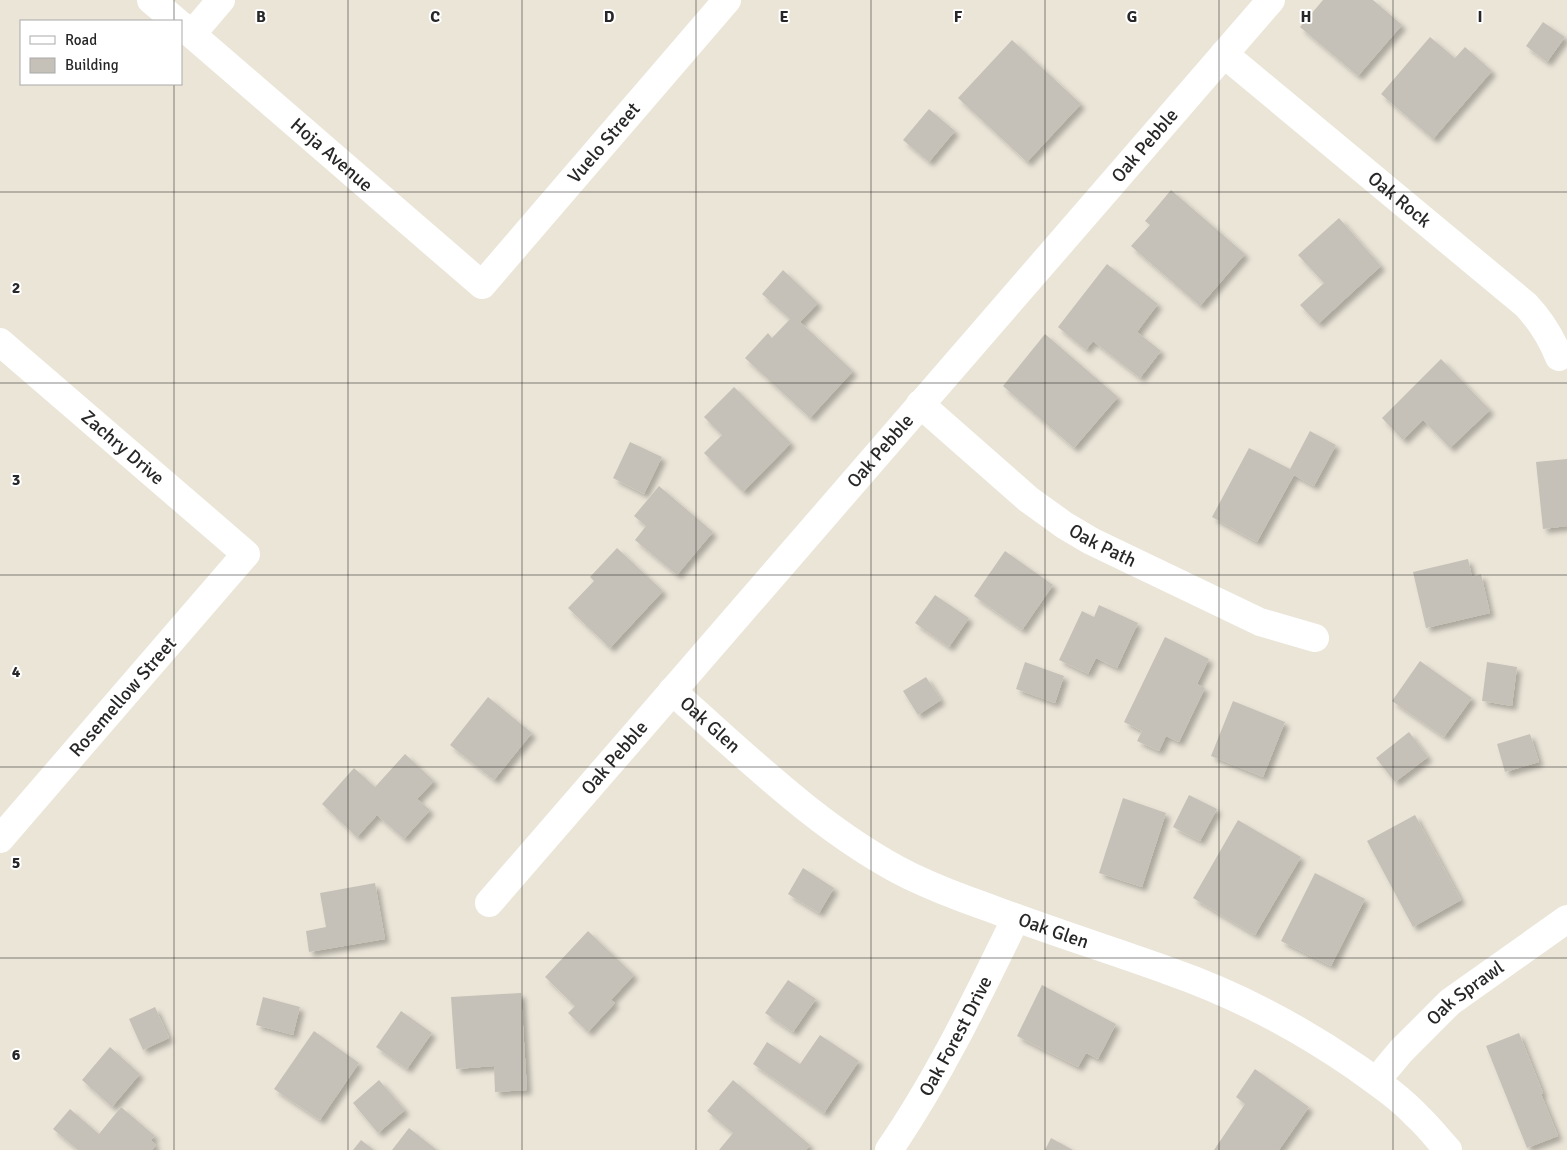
<svg xmlns="http://www.w3.org/2000/svg" width="1567" height="1150" viewBox="0 0 1567 1150" font-family="Signika,sans-serif">
<style>
.building{fill:#c6c1b8;filter:url(#shadow)}
.lines{fill:none;stroke-linecap:round;stroke-linejoin:round}
.street{stroke:#fff;stroke-width:28}
.grid{fill:none;stroke:#272727;stroke-width:1;stroke-opacity:0.55}
.labels{text-anchor:middle;dominant-baseline:central;stroke-width:4;stroke-linejoin:round;paint-order:stroke}
.street-label{font-size:19px;fill:#272727;stroke:#fff}
.grid-label{font-size:16px;text-anchor:middle;font-weight:bold;fill:#272727;stroke:#fff;stroke-width:4;stroke-linejoin:round;paint-order:stroke}
</style>
<defs>
<filter id="shadow"><feDropShadow dx="4.5" dy="4.5" stdDeviation="2.5" flood-color="#0004"/></filter>
</defs>
<rect width="100%" height="100%" fill="#ebe5d8"/>
<g class="building">
<path d="M1323,0H1373L1402,25L1358,76L1300,27Z"/>
<path d="M1543,22L1565,37L1547,62L1526,46Z"/>
<path d="M1430,37L1455,58L1465,47L1492,71L1433,139L1381,94Z"/>
<path d="M1012,40L1081,104L1027,162L958,98Z"/>
<path d="M929,109L955,131L929,162L903,140Z"/>
<path d="M1171,190L1245,254L1200,306L1131,246L1150,225L1145,221Z"/>
<path d="M1339,218L1381,266L1318,324L1300,305L1324,283L1298,255Z"/>
<path d="M1107,264L1158,304L1137,332L1161,351L1140,378L1093,341L1086,350L1058,327Z"/>
<path d="M783,270L818,303L800,322L853,371L810,418L745,358L768,333L772,338L790,319L762,294Z"/>
<path d="M1045,334L1118,397L1074,448L1003,386Z"/>
<path d="M1441,359L1490,410L1450,448L1423,420L1403,440L1382,418Z"/>
<path d="M734,387L791,443L743,492L704,453L722,435L704,417Z"/>
<path d="M1310,431L1336,445L1314,486L1294,475L1257,542L1212,517L1249,448L1290,469Z"/>
<path d="M630,442L662,457L644,494L613,478Z"/>
<path d="M1567,459V526L1543,529L1536,462Z"/>
<path d="M659,486L713,532L677,575L635,540L646,526L634,516Z"/>
<path d="M617,548L663,591L610,648L568,608L594,581L590,577Z"/>
<path d="M1005,551L1053,585L1022,630L974,596Z"/>
<path d="M1468,559L1472,577L1481,574L1490,613L1426,628L1413,572Z"/>
<path d="M935,595L969,618L949,647L915,623Z"/>
<path d="M1099,605L1138,623L1117,668L1096,658L1088,674L1059,660L1082,611L1094,617Z"/>
<path d="M1165,637L1209,659L1197,684L1205,688L1179,742L1166,736L1159,751L1137,741L1142,731L1124,722Z"/>
<path d="M1420,661L1472,698L1444,737L1392,701Z"/>
<path d="M1025,662L1064,676L1055,703L1016,689Z"/>
<path d="M1487,662L1517,667L1512,706L1482,701Z"/>
<path d="M926,677L941,700L918,715L903,691Z"/>
<path d="M488,697L532,733L494,780L450,745Z"/>
<path d="M1233,701L1285,722L1263,777L1211,756Z"/>
<path d="M1409,732L1428,757L1395,782L1376,758Z"/>
<path d="M1530,734L1539,762L1505,772L1497,744Z"/>
<path d="M405,754L434,781L417,799L430,810L404,839L377,815L357,837L322,804L354,768L375,787Z"/>
<path d="M1189,795L1217,809L1200,841L1173,827Z"/>
<path d="M1123,798L1166,813L1142,887L1099,873Z"/>
<path d="M1415,815L1461,900L1413,927L1367,841Z"/>
<path d="M1238,820L1301,857L1255,935L1193,898Z"/>
<path d="M803,868L834,888L819,913L788,894Z"/>
<path d="M1315,873L1365,899L1331,966L1281,941Z"/>
<path d="M375,883L385,939L309,952L306,931L326,927L320,893Z"/>
<path d="M588,931L634,975L611,1000L615,1003L588,1032L568,1013L575,1006L545,977Z"/>
<path d="M788,980L816,999L793,1032L765,1013Z"/>
<path d="M1042,985L1116,1024L1098,1059L1086,1053L1078,1067L1017,1036Z"/>
<path d="M521,993L527,1090L495,1092L494,1066L456,1069L451,997Z"/>
<path d="M263,997L300,1007L293,1035L256,1025Z"/>
<path d="M155,1007L169,1038L143,1050L129,1019Z"/>
<path d="M401,1011L432,1033L407,1069L376,1047Z"/>
<path d="M314,1031L359,1063L320,1120L274,1089Z"/>
<path d="M1519,1033L1543,1093L1541,1094L1558,1136L1527,1148L1486,1046Z"/>
<path d="M820,1035L859,1061L824,1113L753,1064L767,1042L800,1064Z"/>
<path d="M110,1047L140,1074L112,1107L82,1080Z"/>
<path d="M1255,1069L1309,1107L1279,1150H1214L1245,1104L1236,1097Z"/>
<path d="M379,1080L405,1110L378,1133L353,1103Z"/>
<path d="M733,1080L810,1145L806,1150H719L733,1133L707,1111Z"/>
<path d="M121,1107L155,1136L151,1140L156,1145L152,1150H78L53,1129L70,1109L99,1134Z"/>
<path d="M409,1128L437,1150H392Z"/>
<path d="M1051,1138L1073,1150H1045Z"/>
<path d="M361,1140L374,1150H353Z"/>
</g>
<g class="lines">
<g class="street">
<path d="M151,0L176,21"/>
<path id="s1" d="M181,25L482,285L727,0"/>
<path d="M192,34L221,0"/>
<path id="s2" d="M1224,54L1526,305C1541,321 1551,337 1559,357"/>
<path id="s3" d="M0,342L246,554L0,839"/>
<path id="s4" d="M920,404L1028,499L1064,525L1091,541L1260,622L1315,638"/>
<path id="s5" d="M672,691C746,756 822,832 910,876C935,888 961,898 987,907C1047,930 1108,949 1169,971C1235,994 1298,1027 1356,1067C1377,1082 1399,1097 1417,1116C1428,1126 1438,1139 1448,1150"/>
<path id="s6" d="M489,903L1271,0"/>
<path id="s7" d="M1376,1081L1401,1051L1450,1002L1567,919"/>
<path id="s8" d="M889,1150C939,1077 977,998 1016,918"/>
</g>
</g>
<path class="grid" d="M174,0V21M348,0V1150M522,0V1150M696,0V1150M871,0V1150M1045,0V1150M1219,0V1150M1393,0V1150M174,84V1150M0,192H1567M0,383H1567M0,575H1567M0,767H1567M0,958H1567"/>
<g class="labels">
<g class="street-label">
<text stroke="none"><textPath href="#s1" startOffset="585">Vuelo Street</textPath></text>
<text stroke="none"><textPath href="#s6" startOffset="1002">Oak Pebble</textPath></text>
<text stroke="none"><textPath href="#s1" startOffset="199">Hoja Avenue</textPath></text>
<text stroke="none"><textPath href="#s2" startOffset="228">Oak Rock</textPath></text>
<text stroke="none"><textPath href="#s3" startOffset="162">Zachry Drive</textPath></text>
<text stroke="none"><textPath href="#s6" startOffset="598">Oak Pebble</textPath></text>
<text stroke="none"><textPath href="#s4" startOffset="232">Oak Path</textPath></text>
<text transform="translate(123 697) rotate(-49)">Rosemellow Street</text>
<text stroke="none"><textPath href="#s5" startOffset="51">Oak Glen</textPath></text>
<text stroke="none"><textPath href="#s6" startOffset="192">Oak Pebble</textPath></text>
<text stroke="none"><textPath href="#s5" startOffset="456">Oak Glen</textPath></text>
<text stroke="none"><textPath href="#s7" startOffset="126">Oak Sprawl</textPath></text>
<text stroke="none"><textPath href="#s8" startOffset="132">Oak Forest Drive</textPath></text>
</g>
</g>
<g class="grid-label">
<text x="261" y="22">B</text>
<text x="435" y="22">C</text>
<text x="609" y="22">D</text>
<text x="784" y="22">E</text>
<text x="958" y="22">F</text>
<text x="1132" y="22">G</text>
<text x="1306" y="22">H</text>
<text x="1480" y="22">I</text>
<text x="16" y="293">2</text>
<text x="16" y="485">3</text>
<text x="16" y="677">4</text>
<text x="16" y="868">5</text>
<text x="16" y="1060">6</text>
</g>
<rect x="20" y="20" width="162" height="65" fill="#ffffff" stroke="#a9a9a9"/>
<rect x="30" y="36" width="25" height="8" fill="#ffffff" stroke="#a9a9a9"/>
<text x="65" y="45" font-size="15" fill="#272727">Road</text>
<rect x="30" y="58" width="25" height="15" fill="#c6c1b8" stroke="#a9a9a9"/>
<text x="65" y="70" font-size="15" fill="#272727">Building</text>
</svg>
